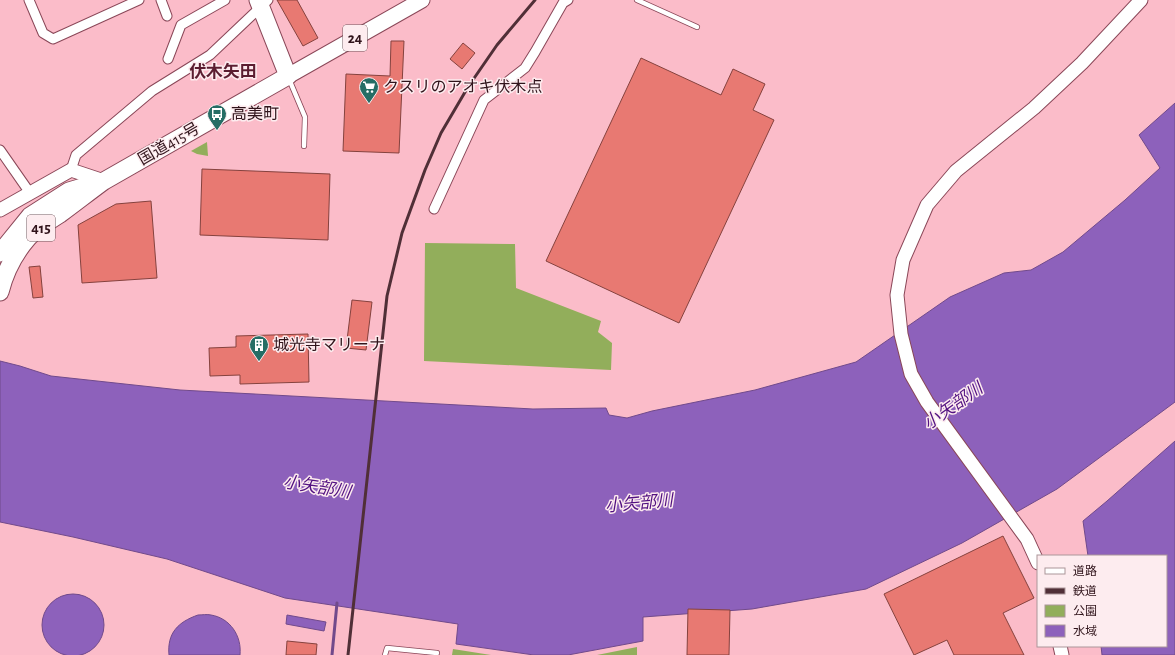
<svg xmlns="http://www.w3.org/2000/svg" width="1175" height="655" viewBox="0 0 1175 655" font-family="'Alegreya Sans','Noto Sans JP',sans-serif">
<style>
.green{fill:#92ae5b}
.water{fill:#8d61bb;stroke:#714a8b}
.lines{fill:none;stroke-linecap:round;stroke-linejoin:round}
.stream{stroke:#714a8b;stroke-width:3}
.building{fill:#e87972;stroke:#85423e}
.lane-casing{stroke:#8a4758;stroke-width:6}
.street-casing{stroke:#8a4758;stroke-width:11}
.secondary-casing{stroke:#8a4758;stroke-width:15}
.primary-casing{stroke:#8a4758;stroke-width:17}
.highway-casing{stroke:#8a4758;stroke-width:19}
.lane{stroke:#fff;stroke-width:4.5}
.street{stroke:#fff;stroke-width:9}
.secondary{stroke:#fff;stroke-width:13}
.primary{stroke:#fff;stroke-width:15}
.highway{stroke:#fff;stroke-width:17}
.rail{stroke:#502f37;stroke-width:3}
.labels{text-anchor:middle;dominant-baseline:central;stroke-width:3;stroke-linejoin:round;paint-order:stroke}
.shield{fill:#fdecef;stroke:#6e555b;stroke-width:1}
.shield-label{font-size:15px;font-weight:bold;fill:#30141b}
.poi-label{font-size:16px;fill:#30141b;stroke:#fdecef;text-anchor:start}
.street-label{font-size:16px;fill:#30141b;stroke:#fdecef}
.neighbourhood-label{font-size:17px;font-weight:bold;fill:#5b1d30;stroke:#fdecef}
.water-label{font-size:17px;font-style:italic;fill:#521181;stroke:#fdecef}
</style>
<rect width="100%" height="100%" fill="#fbbcc9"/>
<g class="green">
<path d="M207,142L208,156L197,154L191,151Z"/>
<path d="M425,243L515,244L516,288L601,321L598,332L612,343L611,370L424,361Z"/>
<path d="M637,647V655H597Z"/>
<path d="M453,649L491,655H452Z"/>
</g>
<g class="water">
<path d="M1175,103V402L1057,489L962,543L866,589L752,609L643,617V641L568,655H534L456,644L458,624L285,598L167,559L73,537L0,522V361L20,366L51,376L180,390L533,409L606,408L609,415L627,418L652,411L755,390L856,362L950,297L1004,273L1031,270L1063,252L1125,200L1160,168L1139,135Z"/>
<path d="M1175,441V655H1102L1101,646H1166V556H1088L1083,521L1107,501Z"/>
<circle cx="73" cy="625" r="31"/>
<path d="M198,615C202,615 207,614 211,615C230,618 242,636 240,655H169C167,633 178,622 198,615Z"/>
<path d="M287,615L326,622L324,631L286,624Z"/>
</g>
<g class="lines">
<path class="stream" d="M332,655L337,603"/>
</g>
<g class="building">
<path d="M277,0H297L318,38L303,46Z"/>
<path d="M391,41H404L399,153L343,151L346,74L390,76Z"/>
<path d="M463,43L475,53L462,69L450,59Z"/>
<path d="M641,58L721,95L733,69L765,84L753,110L774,120L679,323L546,261Z"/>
<path d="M202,169L330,174L328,240L200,235Z"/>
<path d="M151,201L157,278L82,283L78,225L116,204Z"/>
<path d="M40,266L43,297L33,298L29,267Z"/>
<path d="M352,300L372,302L366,350L346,348Z"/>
<path d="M308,334L309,382L240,384V375L210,376L209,348L236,347V336Z"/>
<path d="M1003,536L1034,598L1003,613L1024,655H954L947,640L914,655L884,594Z"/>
<path d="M688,609L730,610L729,655H687Z"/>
<path d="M287,641L317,644L316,655H286Z"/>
</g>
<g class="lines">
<defs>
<g id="lane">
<path d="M637,0L697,27"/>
<path d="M289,79L305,117L304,146"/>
<path d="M385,655L387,648L437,653"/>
</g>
<g id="street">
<path d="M29,0L43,33L53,39L139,0"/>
<path d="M161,0L167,16"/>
<path d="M168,59L181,25L225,0"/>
<path d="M0,150L30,193"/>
<path d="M71,170L76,155L152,91L210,55L268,0"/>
<path d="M434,209L484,100L525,68L535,52L563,3L568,0"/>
</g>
<g id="secondary">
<path d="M0,210L71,170L104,181"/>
<path d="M1038,563L1027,539L927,402L911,374L901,334L897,295L903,260L927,205L956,171L1034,108L1082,63L1141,0"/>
<path d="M1060,646L1062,655"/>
</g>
<path id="primary" d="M288,76L422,0"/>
<g id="highway">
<path d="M0,253L30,216L69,191L96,183"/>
<path d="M0,292C5,272 14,254 28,238C36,229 49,221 60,214C75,203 89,192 104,181L288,76L258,0"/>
</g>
</defs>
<use href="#lane" class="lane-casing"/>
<use href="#street" class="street-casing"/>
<use href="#secondary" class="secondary-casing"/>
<use href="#primary" class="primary-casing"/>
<use href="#highway" class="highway-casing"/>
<use href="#lane" class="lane"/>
<use href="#street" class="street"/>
<use href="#secondary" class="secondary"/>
<use href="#primary" class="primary"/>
<use href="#highway" class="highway"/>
<path class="rail" d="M348,655L387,296L402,233L425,170L441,133L468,87L497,45L535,0"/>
</g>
<defs>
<symbol id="supermarket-pin" viewBox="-11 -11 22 30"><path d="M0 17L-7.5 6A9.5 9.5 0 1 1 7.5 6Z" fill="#256d65" stroke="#fdecef"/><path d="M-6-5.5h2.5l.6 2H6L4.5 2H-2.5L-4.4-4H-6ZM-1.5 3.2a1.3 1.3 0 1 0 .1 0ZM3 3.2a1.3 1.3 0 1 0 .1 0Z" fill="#fff"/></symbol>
<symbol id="bus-pin" viewBox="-11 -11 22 30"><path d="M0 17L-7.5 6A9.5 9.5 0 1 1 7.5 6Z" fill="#256d65" stroke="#fdecef"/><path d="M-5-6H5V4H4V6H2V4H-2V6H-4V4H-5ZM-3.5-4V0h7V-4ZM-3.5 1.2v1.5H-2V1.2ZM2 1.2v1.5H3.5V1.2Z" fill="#fff"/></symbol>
<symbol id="building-pin" viewBox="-11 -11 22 30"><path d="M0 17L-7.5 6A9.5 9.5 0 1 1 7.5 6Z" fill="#256d65" stroke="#fdecef"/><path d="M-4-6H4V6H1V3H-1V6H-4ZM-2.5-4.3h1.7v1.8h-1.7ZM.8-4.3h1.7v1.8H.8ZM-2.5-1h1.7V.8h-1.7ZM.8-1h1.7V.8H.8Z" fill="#fff"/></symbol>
</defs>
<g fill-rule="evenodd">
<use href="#supermarket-pin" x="358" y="76" width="22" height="30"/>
<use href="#bus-pin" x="206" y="103" width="22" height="30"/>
<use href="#building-pin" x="248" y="334" width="22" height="30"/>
</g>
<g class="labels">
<g class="shield">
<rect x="343" y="25" width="24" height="26" rx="3"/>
<rect x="27" y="215" width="28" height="26" rx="3"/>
</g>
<g class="shield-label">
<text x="355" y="38">24</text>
<text x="41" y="228">415</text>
</g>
<g class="poi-label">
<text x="383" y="87">クスリのアオキ伏木点</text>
<text x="231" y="114">高美町</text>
<text x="273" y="345">城光寺マリーナ</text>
</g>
<g class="street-label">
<text transform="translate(169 144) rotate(-30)">国道415号</text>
</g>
<g class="neighbourhood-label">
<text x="223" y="71">伏木矢田</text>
</g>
<g class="water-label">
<text transform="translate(953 406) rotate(-35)">小矢部川</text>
<text transform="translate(317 487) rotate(9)">小矢部川</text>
<text transform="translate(639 503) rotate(-5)">小矢部川</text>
</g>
</g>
<rect x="1037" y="555" width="130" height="92" fill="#fdecef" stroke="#ab969a"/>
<rect x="1045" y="568" width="20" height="6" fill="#ffffff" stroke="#ab969a"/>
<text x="1073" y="575" font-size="12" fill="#30141b">道路</text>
<rect x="1045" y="588" width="20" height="6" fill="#502f37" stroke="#ab969a"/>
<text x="1073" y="595" font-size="12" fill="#30141b">鉄道</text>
<rect x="1045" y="605" width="20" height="12" fill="#92ae5b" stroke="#ab969a"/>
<text x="1073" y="615" font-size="12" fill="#30141b">公園</text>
<rect x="1045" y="625" width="20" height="12" fill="#8d61bb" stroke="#ab969a"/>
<text x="1073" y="635" font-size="12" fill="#30141b">水域</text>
</svg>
